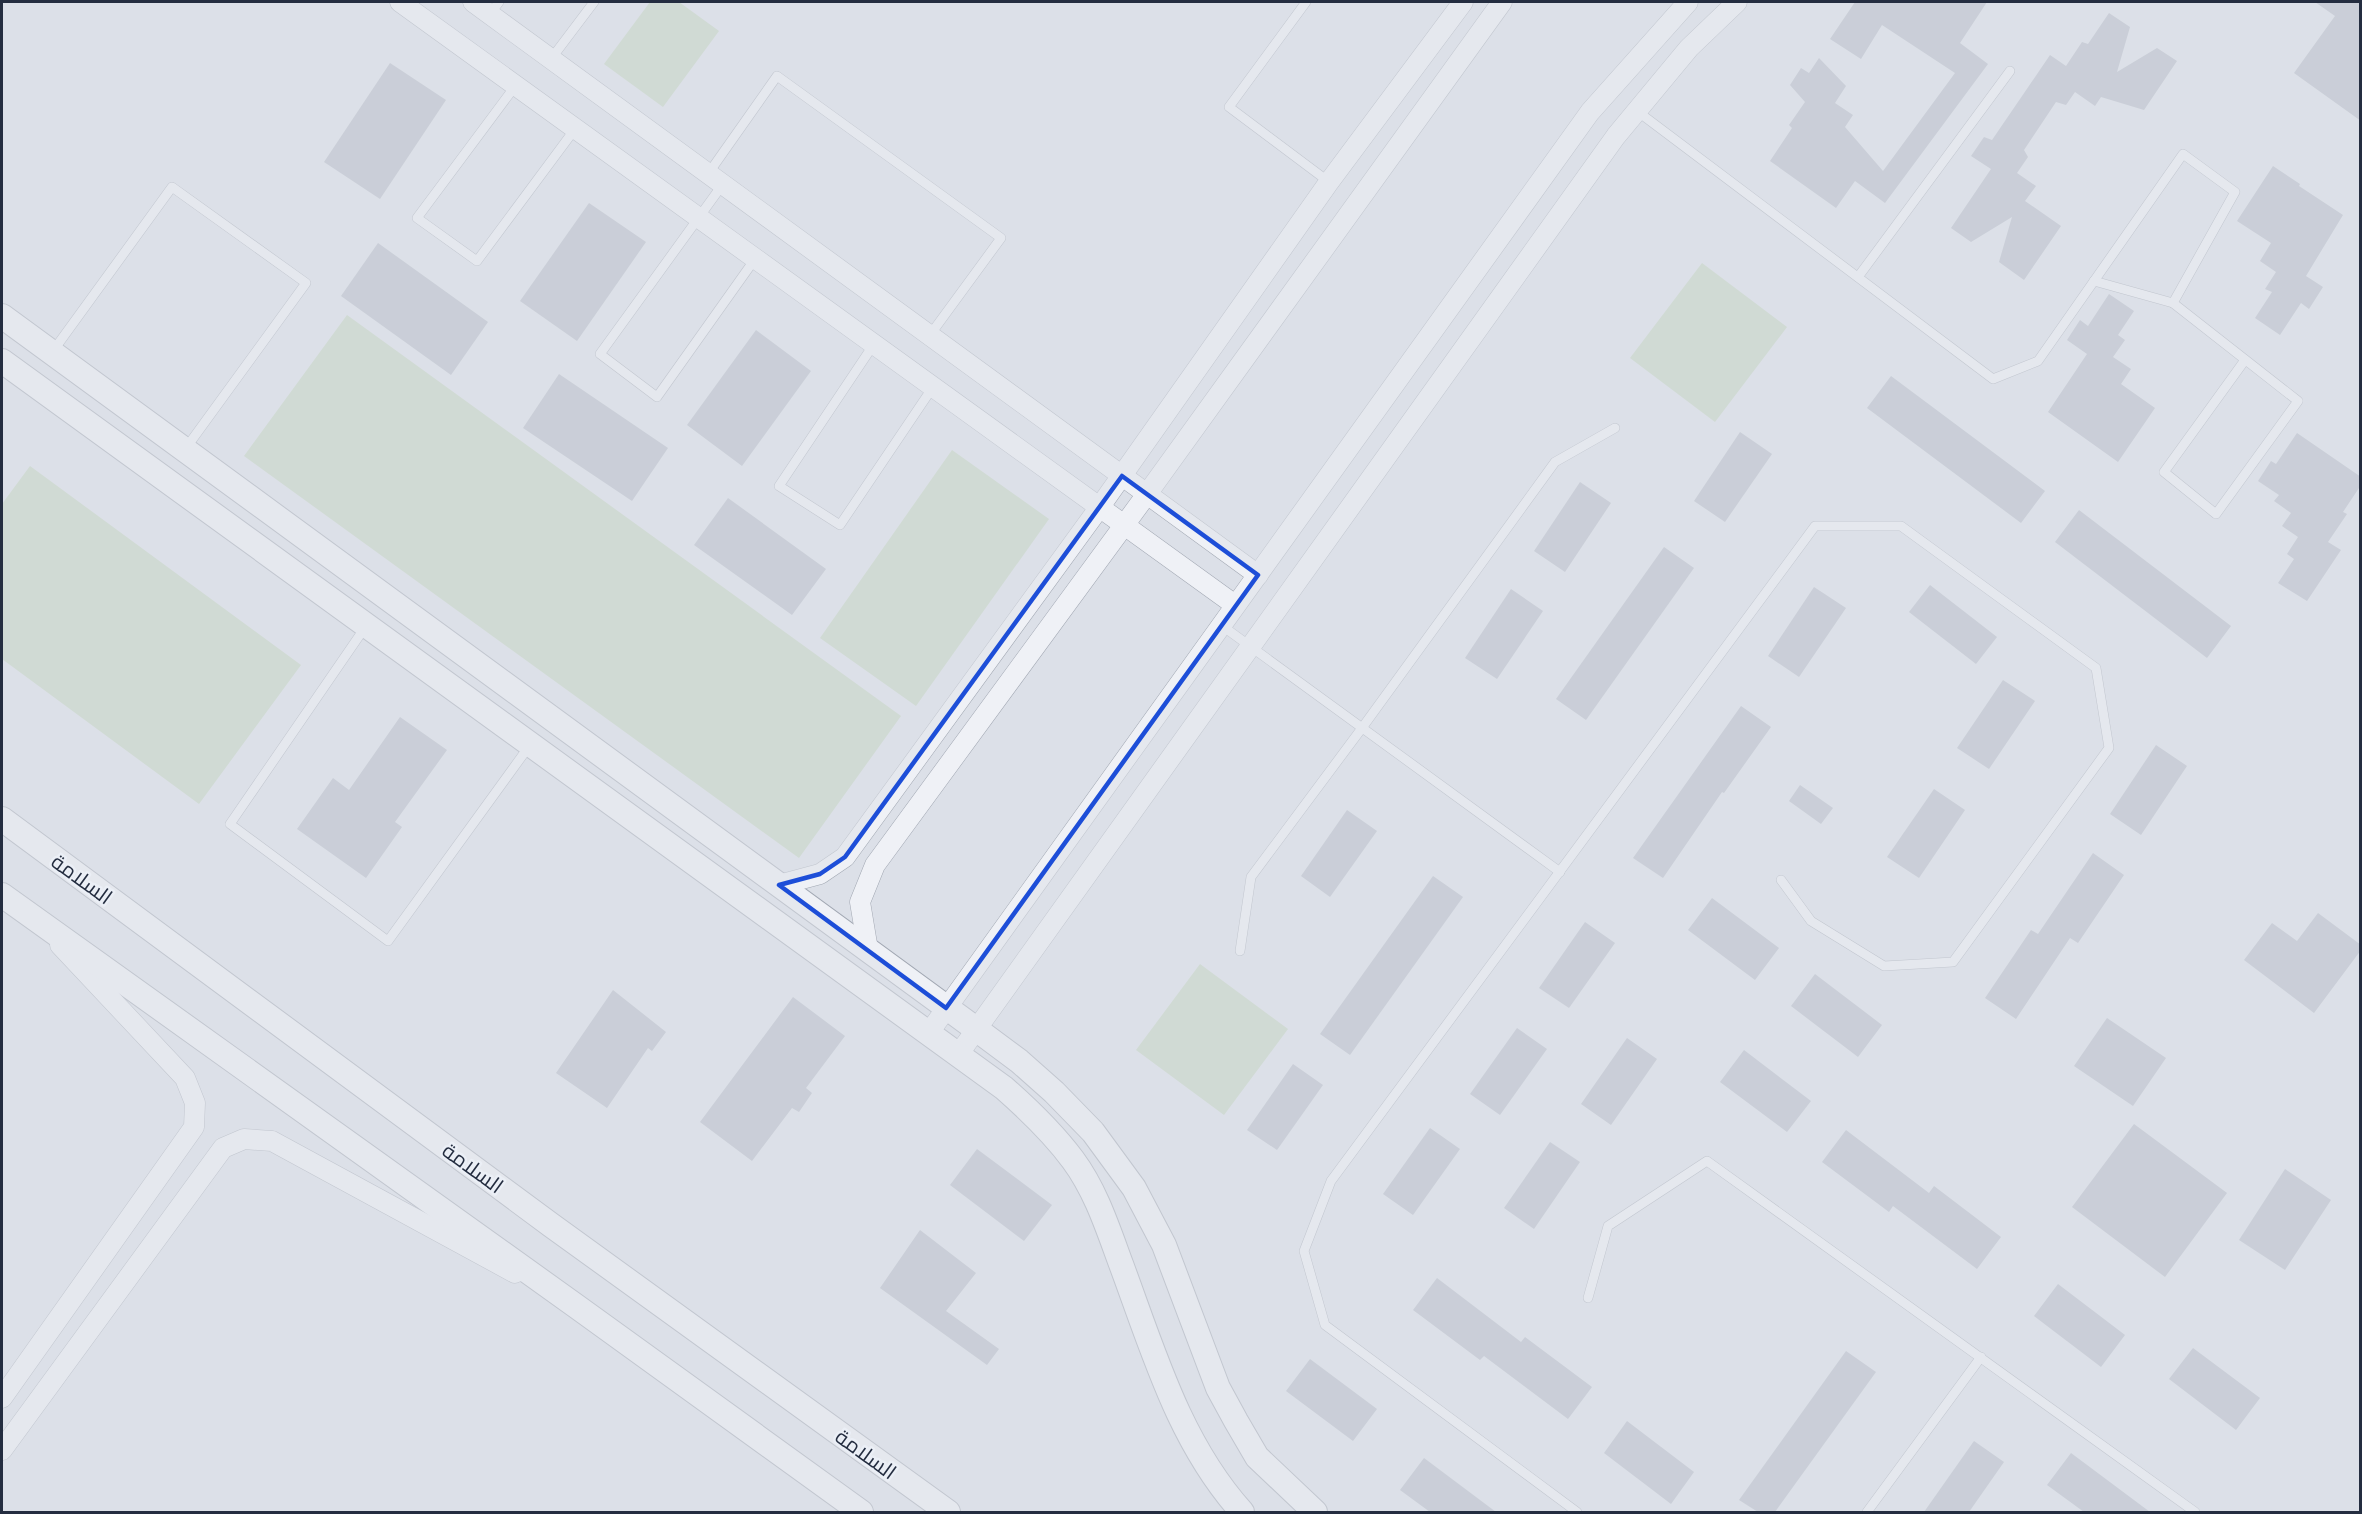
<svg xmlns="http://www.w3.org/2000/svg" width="2362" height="1514" viewBox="0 0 2362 1514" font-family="Cabin,Cairo,sans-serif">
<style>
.green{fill:#c1d3bc}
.building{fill:#b3b9c5}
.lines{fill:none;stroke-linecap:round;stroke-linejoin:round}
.service-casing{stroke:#a1a7b2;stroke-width:10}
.minor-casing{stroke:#a1a7b2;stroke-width:21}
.tertiary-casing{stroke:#a1a7b2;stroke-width:26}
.service{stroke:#eff1f6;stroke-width:9}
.minor{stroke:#eff1f6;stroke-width:20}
.tertiary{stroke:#eff1f6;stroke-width:24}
.marked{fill:none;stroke:#1d4ed8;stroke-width:4.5;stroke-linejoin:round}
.labels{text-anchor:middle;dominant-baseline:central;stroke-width:5;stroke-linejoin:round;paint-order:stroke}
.street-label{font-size:21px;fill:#242d40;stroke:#ebeff6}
</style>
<rect width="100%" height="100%" fill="#dce0e8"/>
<g class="green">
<path d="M650,2H679L719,31L663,107L604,64Z"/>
<path d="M1702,263L1787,327L1715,422L1630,358Z"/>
<path d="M347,315L901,716L799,858L244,456Z"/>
<path d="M952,450L1049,519L916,706L820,638Z"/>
<path d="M30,466L301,665L199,804L2,659V504Z"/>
<path d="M1200,964L1288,1029L1224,1115L1136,1050Z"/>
</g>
<g class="building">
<path d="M1855,2H1987L1960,43L1988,64L1885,203L1855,181L1836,208L1770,161L1792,128L1789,125L1805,102L1790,85L1801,68L1809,73L1819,58L1846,86L1835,103L1853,115L1845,127L1883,171L1955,73L1882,25L1861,59L1830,39Z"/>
<path d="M2315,2H2361V121L2294,73L2335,16Z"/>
<path d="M2109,13L2130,27L2117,72L2157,48L2177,61L2144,110L2101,97L2095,106L2075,92L2066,105L2056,102L2024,150L2028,157L2017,173L2036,186L2025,201L2061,226L2024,280L1999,262L2012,217L1971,242L1951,228L1991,169L1971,156L1984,137L1992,140L2050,55L2066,66L2082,42L2088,44Z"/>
<path d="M390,63L446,100L380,199L324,162Z"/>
<path d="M2273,166L2300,184L2299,186L2343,215L2306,276L2323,287L2309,309L2301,303L2280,335L2255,318L2272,292L2265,289L2276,272L2260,261L2271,243L2237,221Z"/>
<path d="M589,203L646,242L577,341L520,301Z"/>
<path d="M378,243L488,322L451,375L341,296Z"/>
<path d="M2109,294L2134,311L2118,335L2125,340L2113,357L2131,369L2121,384L2155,408L2118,462L2048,412L2087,354L2067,340L2080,320L2088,326Z"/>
<path d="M756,330L811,371L742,466L687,425Z"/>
<path d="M559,374L668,448L632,501L523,428Z"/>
<path d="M1891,376L2045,491L2021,523L1867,408Z"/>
<path d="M1740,432L1772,454L1725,522L1694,501Z"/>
<path d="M2297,433L2361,477V485L2343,512L2347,514L2328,542L2341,550L2307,601L2278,583L2294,559L2287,554L2298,537L2282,526L2291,513L2274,501L2279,495L2258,481L2271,461L2276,464Z"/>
<path d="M1580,482L1611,503L1565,572L1534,551Z"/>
<path d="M728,498L826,569L792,615L694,545Z"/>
<path d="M2079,510L2231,626L2207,658L2055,542Z"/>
<path d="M1664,547L1694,568L1586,720L1556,699Z"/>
<path d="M1930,585L1997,637L1976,664L1909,612Z"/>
<path d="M1814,587L1846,608L1799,677L1768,656Z"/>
<path d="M1511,589L1543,611L1497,679L1465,658Z"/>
<path d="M2003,680L2035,701L1989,769L1957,748Z"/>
<path d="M1741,706L1771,727L1724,793L1722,792L1663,878L1633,858Z"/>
<path d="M400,717L447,750L395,822L402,827L366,878L297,829L333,778L349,790Z"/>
<path d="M2156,745L2187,766L2141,835L2110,814Z"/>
<path d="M1800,785L1833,808L1821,824L1789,801Z"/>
<path d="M1934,789L1965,810L1919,878L1887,857Z"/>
<path d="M1347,810L1377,831L1330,897L1301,876Z"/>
<path d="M2093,853L2124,875L2078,943L2070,938L2016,1019L1985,998L2031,930L2038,934Z"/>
<path d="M1433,876L1463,897L1350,1055L1320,1034Z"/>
<path d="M1712,898L1779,948L1755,980L1688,930Z"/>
<path d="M2318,913L2361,945V950L2314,1013L2244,960L2272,923L2297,941Z"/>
<path d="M1585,922L1615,943L1569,1008L1539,988Z"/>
<path d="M1815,974L1882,1025L1858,1057L1791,1006Z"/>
<path d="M613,990L666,1032L652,1051L648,1048L607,1108L556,1073Z"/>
<path d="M793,997L845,1036L806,1088L812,1093L799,1112L792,1108L752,1161L700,1122Z"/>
<path d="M2107,1018L2166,1058L2133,1106L2074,1066Z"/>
<path d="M1517,1028L1547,1049L1500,1115L1470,1094Z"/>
<path d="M1627,1038L1657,1059L1611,1125L1581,1104Z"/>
<path d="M1744,1050L1811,1101L1787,1132L1720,1082Z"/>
<path d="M1293,1064L1323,1085L1277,1150L1247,1130Z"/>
<path d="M2134,1124L2227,1193L2165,1277L2072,1207Z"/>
<path d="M1430,1128L1460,1149L1413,1215L1383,1194Z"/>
<path d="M1846,1130L1929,1193L1934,1186L2001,1237L1977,1269L1893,1206L1889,1212L1822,1162Z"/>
<path d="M1550,1142L1580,1162L1534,1229L1504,1208Z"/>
<path d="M977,1149L1052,1205L1024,1241L950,1185Z"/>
<path d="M2285,1169L2331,1200L2285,1270L2239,1240Z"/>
<path d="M920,1230L976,1273L946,1311L999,1349L987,1365L880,1288Z"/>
<path d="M1437,1278L1521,1342L1525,1337L1592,1387L1568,1419L1484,1356L1480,1360L1413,1310Z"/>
<path d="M2058,1284L2125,1335L2101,1367L2034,1316Z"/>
<path d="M2193,1348L2260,1398L2236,1430L2169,1379Z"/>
<path d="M1846,1351L1876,1372L1775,1512H1758L1739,1500Z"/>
<path d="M1310,1359L1377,1409L1353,1441L1286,1391Z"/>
<path d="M1627,1421L1694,1472L1671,1504L1604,1453Z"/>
<path d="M1974,1441L2004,1462L1969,1512H1924Z"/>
<path d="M2071,1453L2150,1512H2084L2047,1485Z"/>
<path d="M1424,1458L1496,1512H1430L1400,1490Z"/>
</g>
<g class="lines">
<defs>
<g id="service">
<path d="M1306,2L1229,107L1329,182"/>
<path d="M490,14L499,2"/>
<path d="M551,59L594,2"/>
<path d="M516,85L417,218L477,261L575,129"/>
<path d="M1637,111L1993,379L2038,361L2183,154L2235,192L2173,303L2298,401L2216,514L2164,472L2245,360"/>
<path d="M708,174L777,76L1001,238L930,335"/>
<path d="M723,184L600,354L657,397L755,259"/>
<path d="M1858,277L2010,71"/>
<path d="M2094,281L2173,303"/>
<path d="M874,344L779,486L840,525L933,387"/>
<path d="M53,351L172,187L306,283L186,448"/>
<path d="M1221,625L1560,872"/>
<path d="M366,626L230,824L388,941L530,745"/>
<path d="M1240,951L1251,877L1362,728L1555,462L1615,428"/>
<path d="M1588,1298L1608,1226L1707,1161L2195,1512"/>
<path d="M1577,1512L1325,1325L1304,1251L1331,1181L1815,526H1901L2096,668L2109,748L1953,962L1884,966L1811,921L1781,880"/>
<path d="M1867,1512L1981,1357"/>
</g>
<g id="minor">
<path d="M400,2L1235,605"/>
<path d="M473,2L1258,575"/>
<path d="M779,885L820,874L845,857L1099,508L1329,182L1463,2"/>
<path d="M868,950L860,902L875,865L1147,494L1502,2"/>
<path d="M928,1034L1590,112L1688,2"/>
<path d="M958,1055L1616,136L1689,48L1737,2"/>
<path d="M2,1398L194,1127L195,1103L185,1078L60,945"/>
<path d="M2,1450L223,1148L244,1139L272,1141L515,1273"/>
</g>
<g id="tertiary">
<path d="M2,316L976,1029L1019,1061L1054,1092L1093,1132L1134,1188L1164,1245L1218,1388L1236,1421L1257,1457L1315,1512"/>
<path d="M2,361L1004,1088C1029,1110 1053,1133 1073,1160C1096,1191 1108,1229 1121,1264C1153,1350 1179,1442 1242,1512"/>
<path d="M2,819L551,1225L948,1512"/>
<path d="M2,895L576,1306L861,1512"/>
</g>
</defs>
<use href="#service" class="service-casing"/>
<use href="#minor" class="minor-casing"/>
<use href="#tertiary" class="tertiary-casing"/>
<use href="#service" class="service"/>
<use href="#minor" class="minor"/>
<use href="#tertiary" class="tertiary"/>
</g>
<path d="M0 0H2362V1514H0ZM1122,476L1258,575L946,1008L779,885L820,874L845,857Z" fill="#dce0e8" fill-opacity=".55" fill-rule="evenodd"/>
<path class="marked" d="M1122,476L1258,575L946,1008L779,885L820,874L845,857Z"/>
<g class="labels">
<g class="street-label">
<text transform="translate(82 879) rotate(36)">السلامة</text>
<text transform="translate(473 1168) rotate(36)">السلامة</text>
<text transform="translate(866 1454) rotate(36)">السلامة</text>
</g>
</g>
<rect width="2362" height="1514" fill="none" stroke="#242d40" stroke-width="6"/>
</svg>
